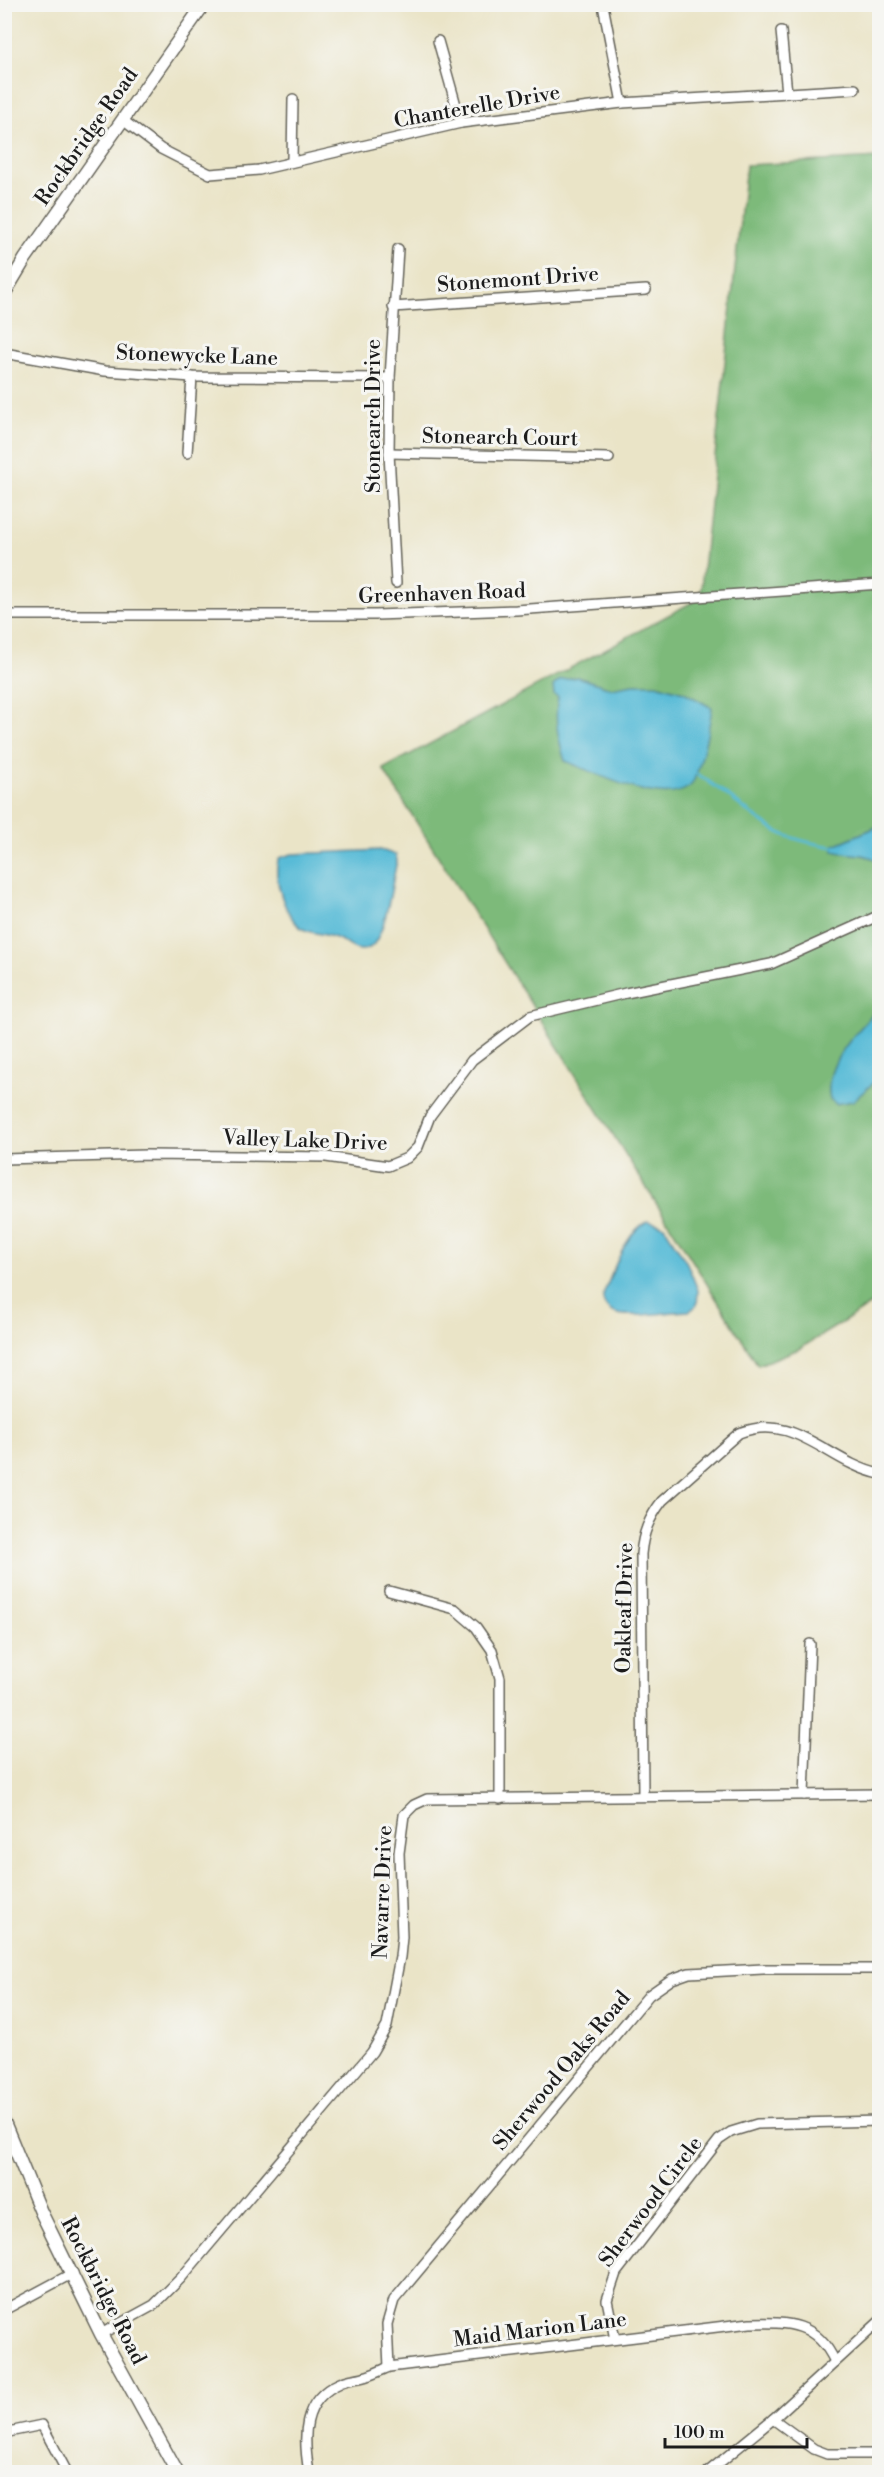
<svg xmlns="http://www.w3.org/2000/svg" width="884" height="2477" viewBox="0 0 884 2477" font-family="'Libre Bodoni',serif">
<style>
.forest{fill:#7dba7a;stroke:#4c6b4b;stroke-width:1.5}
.water{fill:#59bbd7;stroke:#3a6c7a;stroke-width:1.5}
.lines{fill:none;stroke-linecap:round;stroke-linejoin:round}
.stream{stroke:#59bbd7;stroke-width:3}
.street-casing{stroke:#646258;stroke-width:12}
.secondary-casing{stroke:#646258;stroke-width:15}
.street{stroke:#fff;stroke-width:9}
.secondary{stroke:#fff;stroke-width:12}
.labels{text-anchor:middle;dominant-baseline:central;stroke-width:6;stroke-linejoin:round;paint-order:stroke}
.street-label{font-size:21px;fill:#1c1c1c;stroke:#f6f6f2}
</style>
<rect width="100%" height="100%" fill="#f6f6f2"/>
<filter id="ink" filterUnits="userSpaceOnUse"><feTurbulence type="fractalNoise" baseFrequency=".0167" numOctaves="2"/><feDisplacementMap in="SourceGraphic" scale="12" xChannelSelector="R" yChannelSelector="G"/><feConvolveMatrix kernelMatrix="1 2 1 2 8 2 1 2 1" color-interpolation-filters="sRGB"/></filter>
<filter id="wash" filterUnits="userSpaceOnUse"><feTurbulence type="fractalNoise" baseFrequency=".008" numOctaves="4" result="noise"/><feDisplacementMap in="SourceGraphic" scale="24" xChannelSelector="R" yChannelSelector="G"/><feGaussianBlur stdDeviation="1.35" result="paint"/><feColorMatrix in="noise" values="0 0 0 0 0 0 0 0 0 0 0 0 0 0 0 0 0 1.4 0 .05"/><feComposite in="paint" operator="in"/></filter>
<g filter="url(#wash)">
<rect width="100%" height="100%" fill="#eae4c7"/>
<path class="forest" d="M879,158V1300L799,1349L758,1365L383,769L700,598L746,165Z"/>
<g class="water">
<path d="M577,677L611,688L633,684H656L684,692L712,708C710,722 699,780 689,787C660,808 595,772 565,761C558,739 554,720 558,697L554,695L553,686L560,680Z"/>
<path d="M879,826V861C861,852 852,856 834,851V845Z"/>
<path d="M381,850L396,855L397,861C392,880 386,939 369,948C356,955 347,942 336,938C326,934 315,934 305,930C286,922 271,875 279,858L292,854Z"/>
<path d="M879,1007V1078L853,1101L836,1104L830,1099C822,1063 858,1032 879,1007Z"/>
<path d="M648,1221L664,1226L687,1263L698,1290L697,1305L690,1311C671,1311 630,1319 615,1313C609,1311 604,1306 603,1300C602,1293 608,1285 610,1278C618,1259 628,1231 648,1221Z"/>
</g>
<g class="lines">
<path class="stream" d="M697,774C725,791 748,814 776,831C793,840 815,844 834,847"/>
</g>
</g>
<g filter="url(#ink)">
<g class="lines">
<defs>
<g id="street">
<path d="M603,5L622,103"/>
<path d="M781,31L787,93"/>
<path d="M438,41L461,123"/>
<path d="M124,121L161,149L210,174L259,170L461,123L622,103L855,89"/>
<path d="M292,162L293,99"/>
<path d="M393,307L646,290"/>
<path d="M4,353L105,371L192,377L390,378"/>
<path d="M187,453L192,377"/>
<path d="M389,453L609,458"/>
<path d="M396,583L389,453L390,378L398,249"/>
<path d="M4,615H376L516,610L880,584"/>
<path d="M4,1159L146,1155L326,1157L388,1166L407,1158L418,1147L430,1116L472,1060L530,1016L626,993L771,964L880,915"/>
<path d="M389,1591L455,1609L476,1627L492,1650L500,1678V1799"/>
<path d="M804,1795L810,1644"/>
<path d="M643,1796L641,1554C643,1533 649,1518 662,1501L739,1433C795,1411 828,1463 880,1474"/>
<path d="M4,2310L73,2273"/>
<path d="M101,2334L154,2305L181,2278L372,2052L387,2026L400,1957L402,1937L399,1853L404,1815L414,1805L427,1799L880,1794"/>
<path d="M615,2339L607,2300L616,2273L719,2140L731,2132L757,2124L880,2121"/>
<path d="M389,2367L387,2324L394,2300L649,1995L672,1979L689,1973L763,1969H880"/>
<path d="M773,2419L814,2449L827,2454H880"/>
<path d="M4,2433L42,2425L67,2472"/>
<path d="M309,2472C303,2438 301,2400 340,2383C348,2379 358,2379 367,2376C374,2374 382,2370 389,2367L750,2323C789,2322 817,2322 835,2362"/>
<path d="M708,2472L773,2419L880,2321"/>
</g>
<g id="secondary">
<path d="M4,294L25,259L204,4"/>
<path d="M4,2122L41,2212L101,2334L177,2472"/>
</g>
</defs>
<use href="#street" class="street-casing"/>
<use href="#secondary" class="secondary-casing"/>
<use href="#street" class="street"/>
<use href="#secondary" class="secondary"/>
</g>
</g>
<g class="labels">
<g class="street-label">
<text transform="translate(477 107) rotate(-10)">Chanterelle Drive</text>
<text transform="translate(87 137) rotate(-55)">Rockbridge Road</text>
<text transform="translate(518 280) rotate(-4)">Stonemont Drive</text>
<text transform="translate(197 356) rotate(2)">Stonewycke Lane</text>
<text transform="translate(374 416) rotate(-90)">Stonearch Drive</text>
<text transform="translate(500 438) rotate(1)">Stonearch Court</text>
<text transform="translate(442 594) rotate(-2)">Greenhaven Road</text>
<text transform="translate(305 1141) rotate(2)">Valley Lake Drive</text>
<text transform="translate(625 1608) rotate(-89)">Oakleaf Drive</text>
<text transform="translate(383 1892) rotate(-88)">Navarre Drive</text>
<text transform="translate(562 2071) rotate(-50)">Sherwood Oaks Road</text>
<text transform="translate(651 2202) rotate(-53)">Sherwood Circle</text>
<text transform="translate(103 2291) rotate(63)">Rockbridge Road</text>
<text transform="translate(540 2330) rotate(-7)">Maid Marion Lane</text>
</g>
</g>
<rect width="884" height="2477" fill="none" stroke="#f6f6f2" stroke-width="24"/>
<path d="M665 2438v9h142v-9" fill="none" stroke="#1c1c1c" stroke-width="3"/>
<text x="674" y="2438" font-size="18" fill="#1c1c1c" stroke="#f6f6f2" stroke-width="4.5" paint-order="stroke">100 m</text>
</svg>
